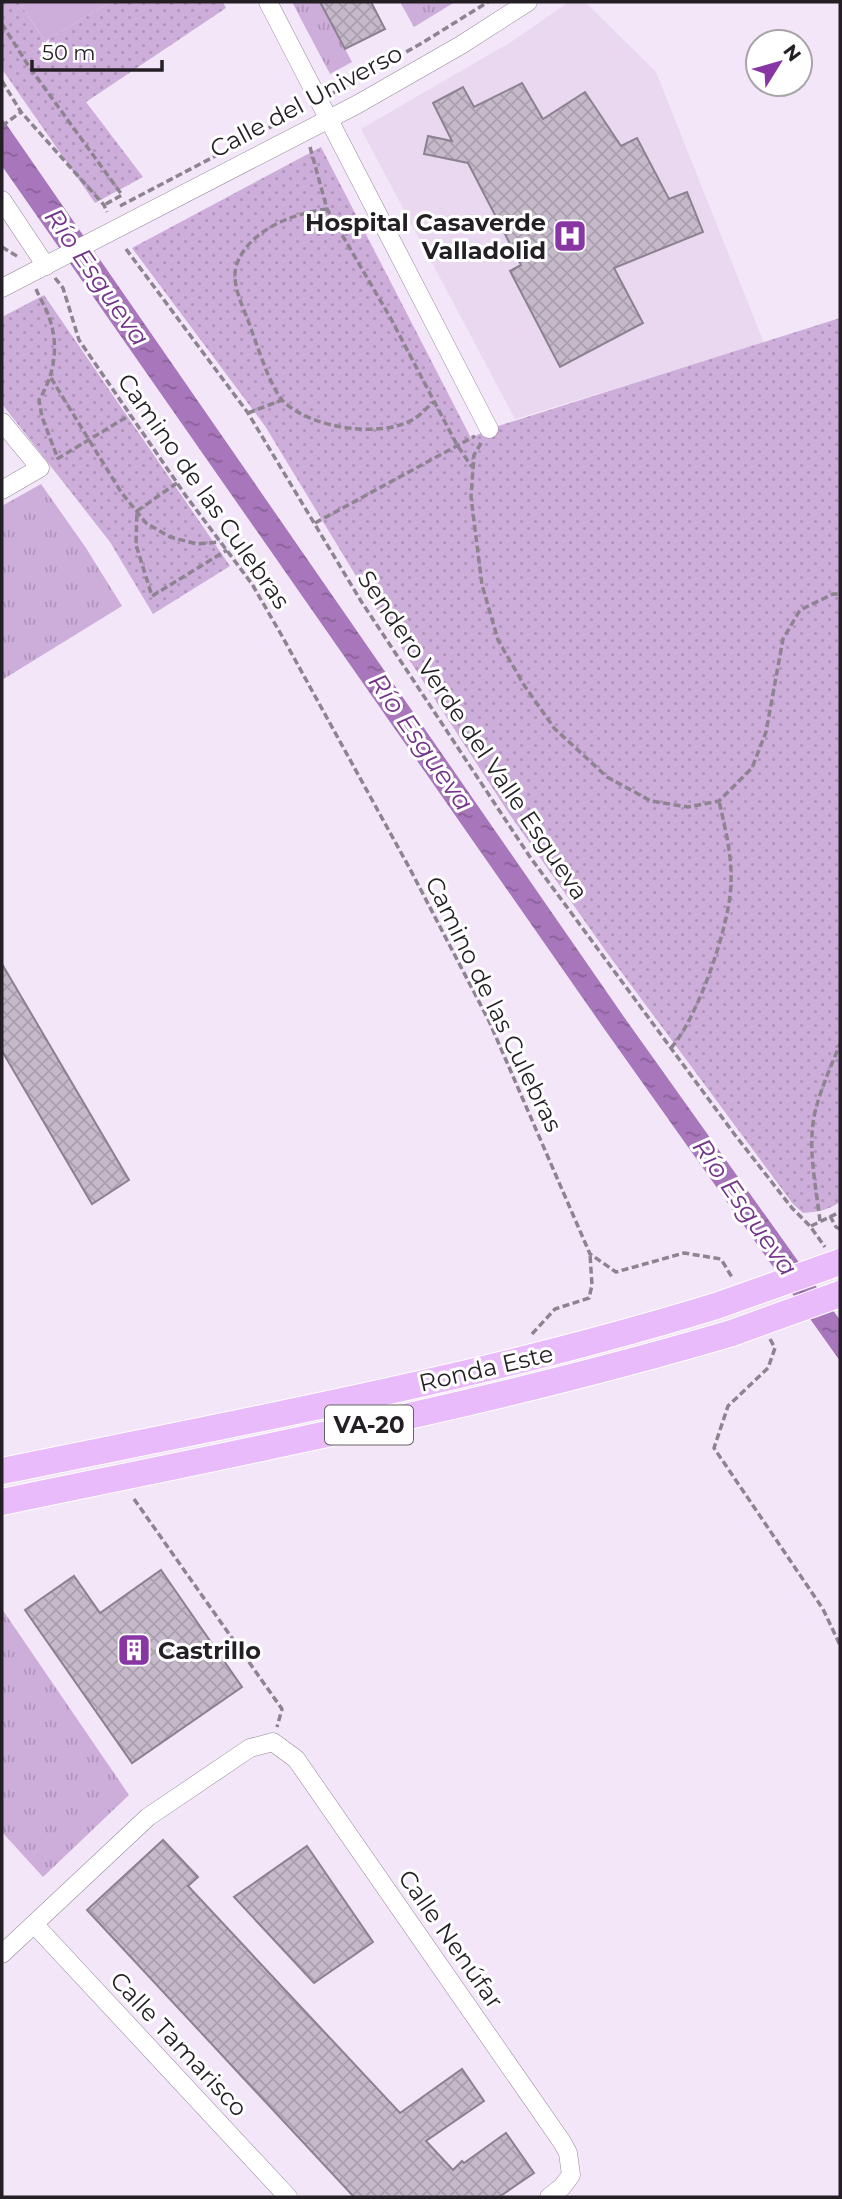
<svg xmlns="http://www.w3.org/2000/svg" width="842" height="2199" viewBox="0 0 842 2199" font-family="Montserrat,sans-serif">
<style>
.built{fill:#e9d8f0}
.grass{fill:url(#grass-tufts)}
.park{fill:url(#park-dots)}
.garden{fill:#cdadda}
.water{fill:url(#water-ripples)}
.building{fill:url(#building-cross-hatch);stroke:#8c8191;stroke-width:2}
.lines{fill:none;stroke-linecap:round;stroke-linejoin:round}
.minor-casing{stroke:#948999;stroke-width:19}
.highway-casing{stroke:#fff;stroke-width:28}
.path{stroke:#8d8490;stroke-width:3.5;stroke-dasharray:7 3.5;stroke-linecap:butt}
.minor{stroke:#fff;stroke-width:18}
.highway{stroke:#e9bbfa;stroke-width:26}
.highway-bridge-casing{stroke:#fff;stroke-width:28;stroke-linecap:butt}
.highway-bridge{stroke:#e9bbfa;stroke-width:26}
.labels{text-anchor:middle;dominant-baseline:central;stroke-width:6;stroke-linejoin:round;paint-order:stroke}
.shield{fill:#fff;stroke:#666266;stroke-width:2}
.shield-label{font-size:23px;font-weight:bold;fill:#241f25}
.street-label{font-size:24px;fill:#241f25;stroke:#fff}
.poi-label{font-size:24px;font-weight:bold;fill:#241f25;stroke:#fff;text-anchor:end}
.water-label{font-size:26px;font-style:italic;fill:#733589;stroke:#fff}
</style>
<defs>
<pattern id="grass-tufts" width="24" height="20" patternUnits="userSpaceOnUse" patternTransform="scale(1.75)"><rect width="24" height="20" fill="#cdadda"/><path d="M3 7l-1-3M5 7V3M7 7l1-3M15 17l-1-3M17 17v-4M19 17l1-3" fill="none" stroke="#b094bb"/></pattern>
<pattern id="park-dots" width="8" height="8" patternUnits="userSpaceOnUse" patternTransform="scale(1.75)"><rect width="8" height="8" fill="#cdadda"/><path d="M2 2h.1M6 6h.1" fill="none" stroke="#b094bb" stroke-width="1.8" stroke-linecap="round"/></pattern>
<pattern id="water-ripples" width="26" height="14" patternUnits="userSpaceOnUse" patternTransform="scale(1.75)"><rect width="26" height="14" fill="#a876bb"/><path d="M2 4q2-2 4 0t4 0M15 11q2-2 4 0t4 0" fill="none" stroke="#896098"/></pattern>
<pattern id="building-cross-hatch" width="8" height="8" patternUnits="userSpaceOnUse" patternTransform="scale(1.75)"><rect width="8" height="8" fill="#c5b9ca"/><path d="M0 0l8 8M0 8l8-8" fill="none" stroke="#a99fad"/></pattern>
</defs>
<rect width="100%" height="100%" fill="#f3e6f8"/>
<path class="built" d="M569,2H585L656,72L764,343L515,419L361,129L511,42Z"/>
<g class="grass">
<path d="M292,2H320L352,62L330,74Z"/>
<path d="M400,2H455L414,27Z"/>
<path d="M41,484L86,548L122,606L2,680V506Z"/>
<path d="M2,1609L129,1795L43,1877L2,1832Z"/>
</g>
<g class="park">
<path d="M2,2H19L45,41L111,2H223L226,8L86,102L143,177L95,203L2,69Z"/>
<path d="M321,147L471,438L489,429L840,318V1202C828,1210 818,1212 803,1213L793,1204L605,950L510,815L373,604L265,426L132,248Z"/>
<path d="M44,295L230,566L153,614L110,542L2,404V317Z"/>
</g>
<path class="garden" d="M19,2H111L45,41Z"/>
<path class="water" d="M2,118L624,1017L840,1320V1361L605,1030L2,166Z"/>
<g class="building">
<path d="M320,2H371L385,29L345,49Z"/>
<path d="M522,83L543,119L585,92L621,146L637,138L669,199L687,192L703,232L614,268L643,323L560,367L510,271L521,265L468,163L424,154L428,136L452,141L433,103L463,87L474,107Z"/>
<path d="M2,964L129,1180L92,1204L2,1051Z"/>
<path d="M161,1570L242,1687L132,1763L25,1610L74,1576L100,1613Z"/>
<path d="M163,1840L198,1877L188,1886L400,2113L462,2069L484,2101L426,2141L453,2170L462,2161L464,2163L506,2133L534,2173L499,2197H354L87,1910Z"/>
<path d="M307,1846L373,1942L314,1983L234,1897Z"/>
</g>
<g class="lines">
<defs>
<g id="minor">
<path d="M268,2L489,429"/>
<path d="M2,200L46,266"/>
<path d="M2,288L358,104L461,45L528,2"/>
<path d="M2,422L40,468L2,490"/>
<path d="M34,1924L288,2197"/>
<path d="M2,1954L148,1817L250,1748L273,1742L296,1759L562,2142L568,2153L571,2175L562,2187L549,2197"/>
</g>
<g id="highway">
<path d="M2,1471C241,1422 482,1378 716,1306"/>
<path d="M2,1502C247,1451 492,1404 732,1333"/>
</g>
</defs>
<use href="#minor" class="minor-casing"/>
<use href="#highway" class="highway-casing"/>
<g class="path">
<path d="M2,24L28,65L122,195L104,205"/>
<path d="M2,81L21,112L104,205L107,212"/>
<path d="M333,93L422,43L488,2"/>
<path d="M2,126L21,112"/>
<path d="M310,147L327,209L390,317L457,445L472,467"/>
<path d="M120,206L305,109"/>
<path d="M327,209C294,213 252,229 238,261C229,280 242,304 249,323C256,342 270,387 283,401C310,428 380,439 414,419C421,415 427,407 434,402"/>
<path d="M2,247L20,258"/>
<path d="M126,249L248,413L361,601L530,857L735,1135L792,1208L810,1226L825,1247"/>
<path d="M55,278L63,288L79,340L186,496L252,584L282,636L410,869L489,1021L590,1254L616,1272L684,1253L721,1259L733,1279"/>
<path d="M36,289C40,299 47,309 50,320C59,347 54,376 39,400L42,417L58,459"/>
<path d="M51,378L121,492L146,523L170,537L197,544L220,542"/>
<path d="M248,413L282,400"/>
<path d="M481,443L474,455L471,497L482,585L498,640L524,685L554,728L607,777L651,801L688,807L719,801L752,768L766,732L783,639L800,610L833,594H840"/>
<path d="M57,459L130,415"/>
<path d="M177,483L137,511L136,545L152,596L227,550"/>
<path d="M315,523L475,436"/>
<path d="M671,1048C698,1018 731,922 731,882C732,854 725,828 719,801"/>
<path d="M830,1216L836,1227L840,1229"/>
<path d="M820,1221C816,1186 807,1147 815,1112C821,1088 831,1066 840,1044"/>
<path d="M811,1226L840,1212"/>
<path d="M532,1334L555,1309L589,1298L592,1285L590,1254"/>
<path d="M770,1339L775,1348L768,1368L728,1406L714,1448L823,1609L840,1645"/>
<path d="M134,1499L282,1709L277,1727"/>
</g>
<use href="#minor" class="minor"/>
<use href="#highway" class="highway"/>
<defs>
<g id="highway-bridge">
<path d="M716,1306L840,1262"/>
<path d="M732,1333L840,1294"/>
</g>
</defs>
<use href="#highway-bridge" class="highway-bridge-casing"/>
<use href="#highway-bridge" class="highway-bridge"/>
</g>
<defs>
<symbol id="hospital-square" viewBox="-11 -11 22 22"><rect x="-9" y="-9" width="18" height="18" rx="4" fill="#8936a5" stroke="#fff"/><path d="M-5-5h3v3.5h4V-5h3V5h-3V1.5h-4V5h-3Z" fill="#fff"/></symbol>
<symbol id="building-square" viewBox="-11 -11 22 22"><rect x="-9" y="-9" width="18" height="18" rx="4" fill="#8936a5" stroke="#fff"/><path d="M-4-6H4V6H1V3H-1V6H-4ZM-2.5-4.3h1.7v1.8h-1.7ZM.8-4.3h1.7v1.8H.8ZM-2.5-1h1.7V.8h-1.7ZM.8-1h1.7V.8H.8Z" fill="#fff"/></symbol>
</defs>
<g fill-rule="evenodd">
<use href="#hospital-square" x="551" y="217" width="38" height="38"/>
<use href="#building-square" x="115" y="1631" width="38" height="38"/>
</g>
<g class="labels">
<rect class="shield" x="325" y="1405.5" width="88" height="39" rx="5"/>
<g class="shield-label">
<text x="369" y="1425">VA-20</text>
</g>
<g class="street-label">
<text transform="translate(306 101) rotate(-28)">Calle del Universo</text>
<text transform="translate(204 491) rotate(55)">Camino de las Culebras</text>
<text transform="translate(473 735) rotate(56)">Sendero Verde del Valle Esgueva</text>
<text transform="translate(494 1004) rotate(64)">Camino de las Culebras</text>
<text transform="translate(486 1368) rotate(-13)">Ronda Este</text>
<text transform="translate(451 1939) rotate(55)">Calle Nenúfar</text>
<text transform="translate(179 2044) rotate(47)">Calle Tamarisco</text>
</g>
<g class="poi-label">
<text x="546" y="222">Hospital Casaverde<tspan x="546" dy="28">Valladolid</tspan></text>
<text x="158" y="1650" text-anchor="start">Castrillo</text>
</g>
<g class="water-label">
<text transform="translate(97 277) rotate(55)">Río Esgueva</text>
<text transform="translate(421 742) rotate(55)">Río Esgueva</text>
<text transform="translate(745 1207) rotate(55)">Río Esgueva</text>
</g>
</g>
<rect width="842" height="2199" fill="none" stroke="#241f25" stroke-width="7"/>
<g transform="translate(779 63) rotate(53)"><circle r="33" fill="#ffffff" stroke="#a7a5a8" stroke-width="2"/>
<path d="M0-5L12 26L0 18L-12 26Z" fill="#8936a5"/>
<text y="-10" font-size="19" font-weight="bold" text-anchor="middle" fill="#241f25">N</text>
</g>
<path d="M32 60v10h130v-10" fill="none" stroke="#241f25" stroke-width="3.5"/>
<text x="42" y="60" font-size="21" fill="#241f25" stroke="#ffffff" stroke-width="5" paint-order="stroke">50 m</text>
</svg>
